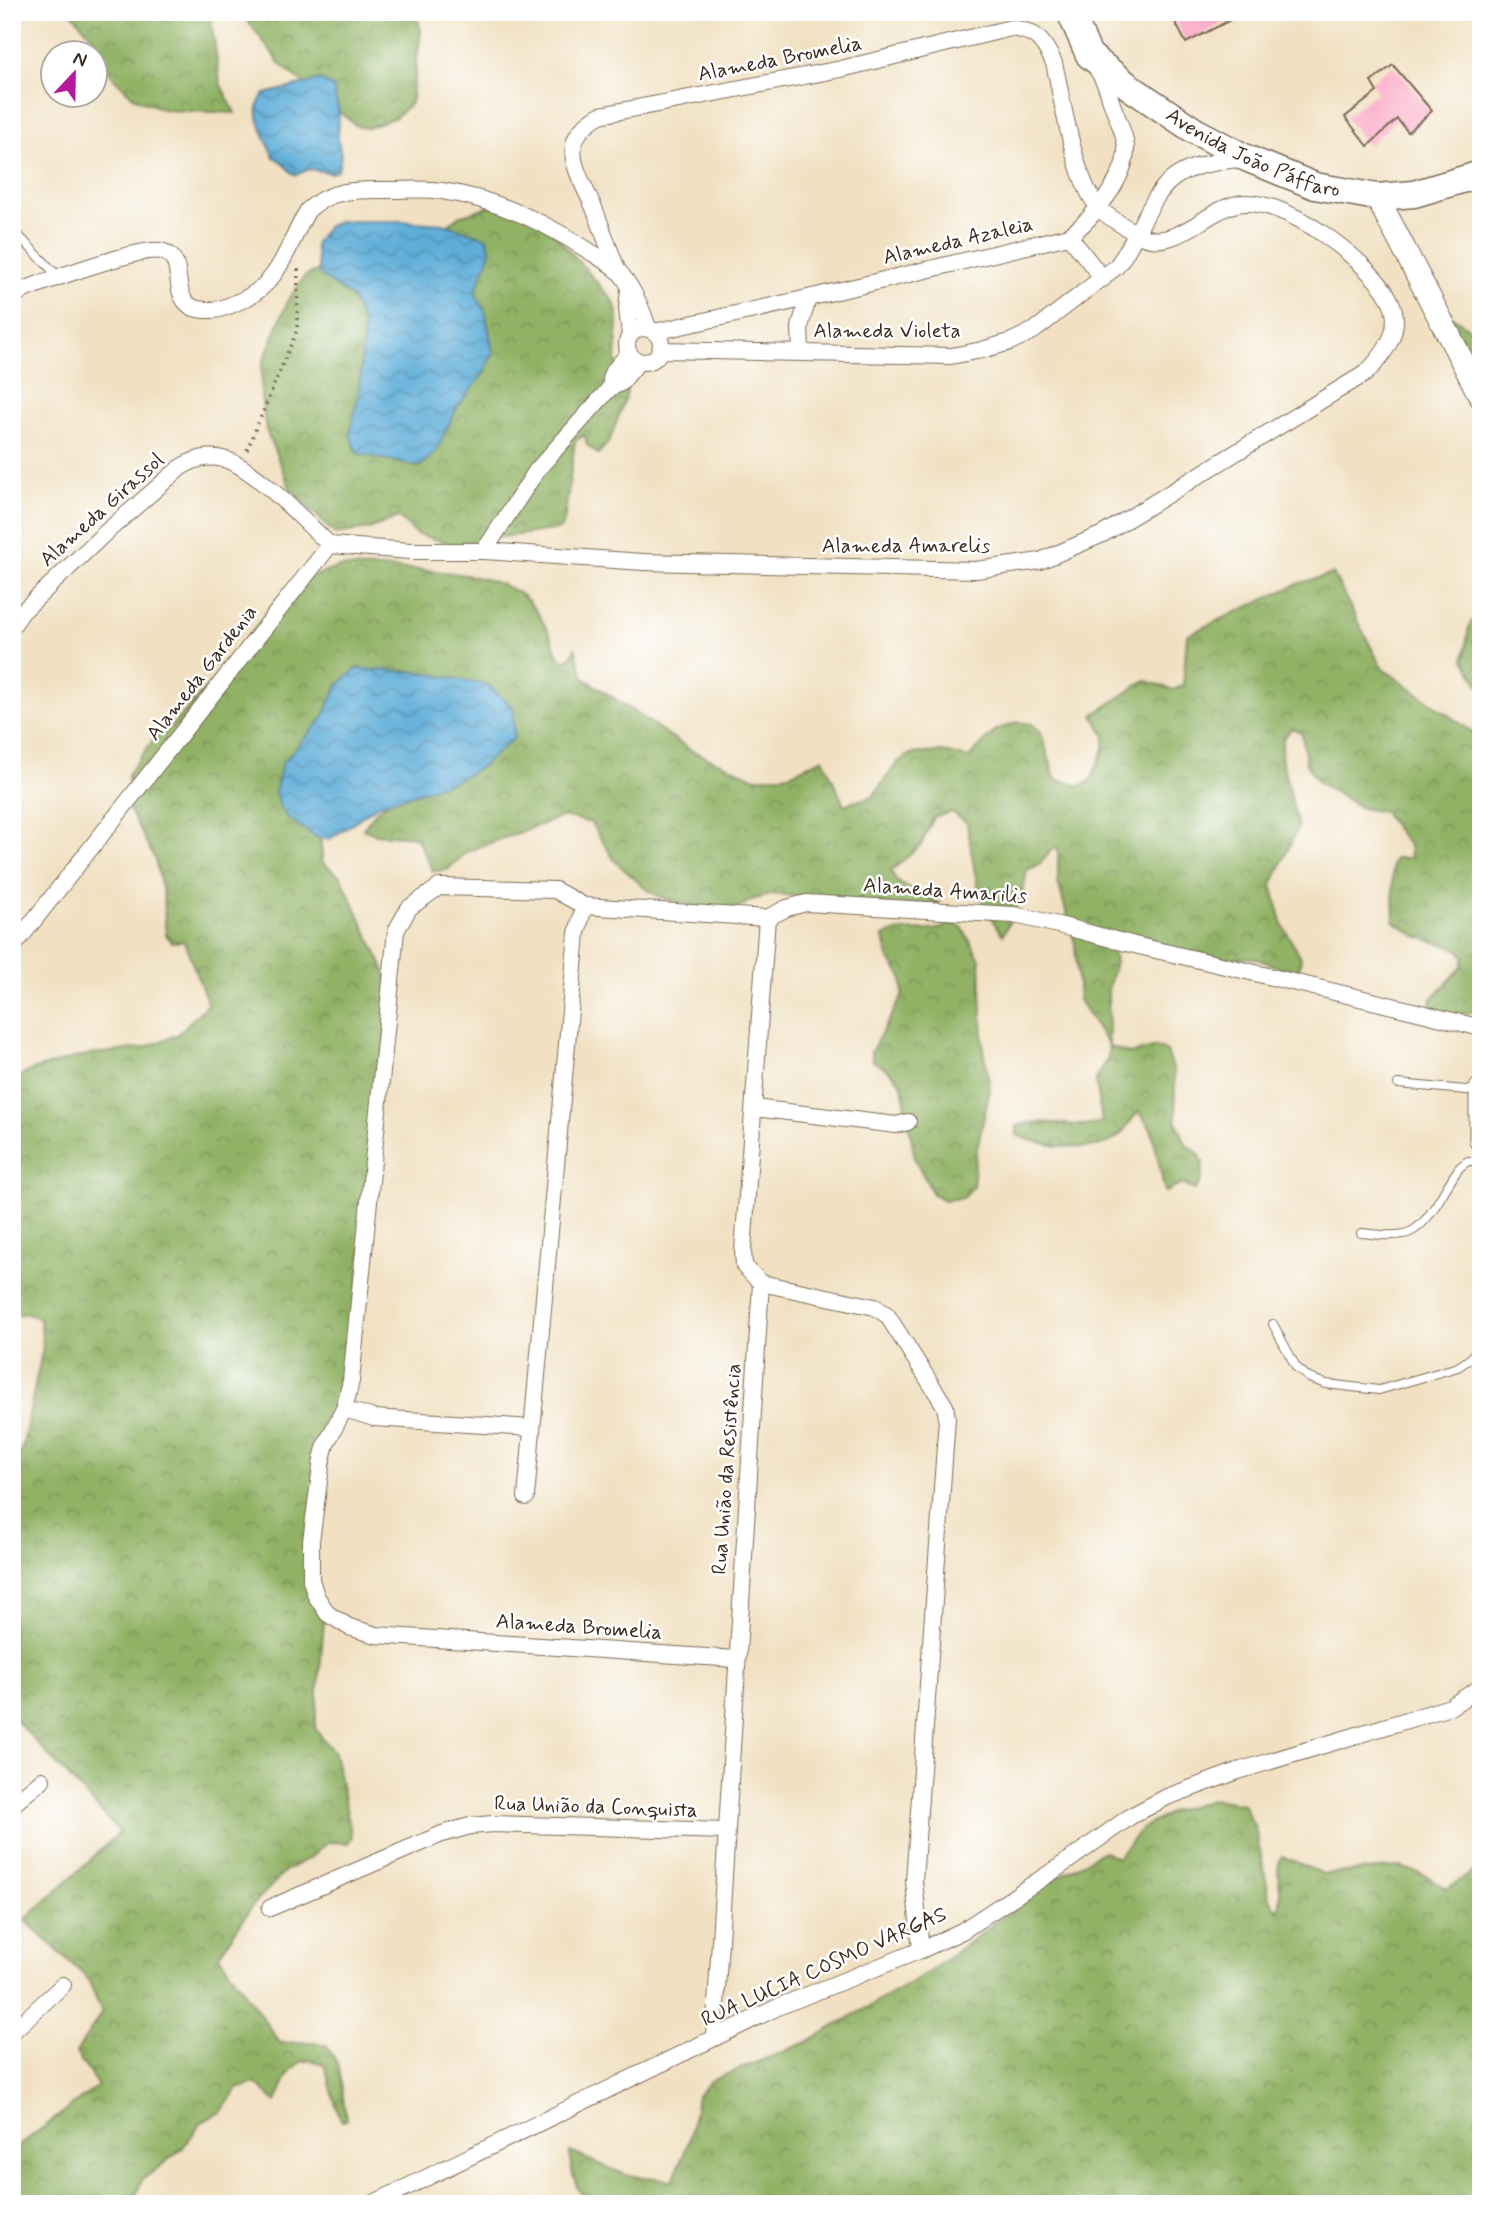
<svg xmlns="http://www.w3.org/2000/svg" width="1493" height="2216" viewBox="0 0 1493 2216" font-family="Mynerve,sans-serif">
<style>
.forest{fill:url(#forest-crowns);stroke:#666e42;stroke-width:2}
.water{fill:url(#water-waves);stroke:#4c6c7c;stroke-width:2}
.building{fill:#faa7c5}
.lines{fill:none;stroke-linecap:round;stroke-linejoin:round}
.lane-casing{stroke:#7b6a57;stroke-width:10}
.street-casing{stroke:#7b6a57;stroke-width:18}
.secondary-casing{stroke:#7b6a57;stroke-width:25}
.primary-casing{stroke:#7b6a57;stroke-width:29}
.path{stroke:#7b6a57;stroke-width:3.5;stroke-dasharray:2 5;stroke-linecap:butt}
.lane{stroke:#fff;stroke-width:8}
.street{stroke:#fff;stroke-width:16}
.secondary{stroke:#fff;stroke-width:23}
.primary{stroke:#fff;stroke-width:26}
.labels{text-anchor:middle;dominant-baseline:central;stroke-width:5;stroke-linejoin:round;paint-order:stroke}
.street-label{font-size:21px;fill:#3b2a1e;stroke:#fff}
</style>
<defs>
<pattern id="forest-crowns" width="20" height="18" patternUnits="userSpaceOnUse" patternTransform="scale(1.75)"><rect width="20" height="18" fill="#91b265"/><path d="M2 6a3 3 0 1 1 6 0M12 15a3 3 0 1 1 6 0" fill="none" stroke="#789153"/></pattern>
<pattern id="water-waves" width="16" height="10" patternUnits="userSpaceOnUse" patternTransform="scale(1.75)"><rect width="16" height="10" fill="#5eaed9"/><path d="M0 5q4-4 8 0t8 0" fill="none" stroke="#4f8eaf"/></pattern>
</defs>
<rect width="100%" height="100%" fill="#fff"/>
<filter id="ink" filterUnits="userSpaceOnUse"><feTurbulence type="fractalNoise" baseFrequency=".0143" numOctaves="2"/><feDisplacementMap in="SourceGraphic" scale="14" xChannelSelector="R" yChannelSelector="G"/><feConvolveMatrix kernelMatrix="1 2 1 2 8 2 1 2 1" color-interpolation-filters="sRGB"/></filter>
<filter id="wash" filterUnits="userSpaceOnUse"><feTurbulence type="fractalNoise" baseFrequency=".00686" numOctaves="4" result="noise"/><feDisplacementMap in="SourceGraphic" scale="28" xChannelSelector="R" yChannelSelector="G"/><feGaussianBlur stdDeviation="1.57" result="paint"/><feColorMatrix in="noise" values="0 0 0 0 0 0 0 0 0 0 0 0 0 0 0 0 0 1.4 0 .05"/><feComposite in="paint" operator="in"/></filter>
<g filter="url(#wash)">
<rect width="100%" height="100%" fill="#f1e1c2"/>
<g class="forest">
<path d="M71,12H210L220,83L235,113L165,110L133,97L111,75L99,45Z"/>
<path d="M241,12H416L421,31L411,103L396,117L368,128L357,126L281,65Z"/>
<path d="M512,199L518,201L560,240L614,302L618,318L616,360L627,393L609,442L598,454L587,445L585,435L575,441L564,522L560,529L452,544L416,534L398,517L369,529L335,534L291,490L266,430L261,396L262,365L288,300L305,276L336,263L441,230L462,215Z"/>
<path d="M1446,313L1481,336V398Z"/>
<path d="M339,567C386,569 497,565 529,602C536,610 542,620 547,629C554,640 553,652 564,661L571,657L575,648L584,678L692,751L756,778L790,774L823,758L844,805L873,796L898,762L910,754L943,752L969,758L996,730L1018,722L1032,724L1041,732L1055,779L1081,786L1091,780L1104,749L1105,736L1093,715L1145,680L1173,690L1183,686L1187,635L1300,583L1333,574L1382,668L1474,733L1481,735V1006C1467,1018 1445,1017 1430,1006L1431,1000L1461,968L1464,957L1458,949L1416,936L1394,921L1392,864L1396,858H1410L1409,846L1383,812L1361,808L1318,782L1306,764L1302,733L1292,728L1283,738L1281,757L1298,827L1272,885L1283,926L1301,958L1299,970L1290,972L1255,958H1204L1111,942L1115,961L1108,990L1109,1046L1129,1054L1157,1047L1167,1052L1174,1071L1176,1120L1186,1144L1199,1154L1203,1163L1201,1181L1195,1190L1182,1184L1165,1192L1152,1131L1139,1111C1131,1119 1124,1133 1114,1140C1092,1154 1039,1145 1017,1135V1126C1045,1115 1074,1132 1102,1122L1096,1080L1108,1057L1109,1046L1079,1000L1075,944L1058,882V848H1053L1040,864L1027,870L1022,896L1003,935C975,902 974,865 967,823L952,812L934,817L921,845L891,871L897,882L940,903L933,906L869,904L774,894L751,900L721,919L703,908L662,898L646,889L615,861L591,823L564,816L468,851L447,870L433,871L416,837L376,834L363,829L377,810L476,748L319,827L323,863L341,877L391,984L344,1409L326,1444L311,1580L325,1610L315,1728L334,1753L352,1837L348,1843L328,1842L310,1858L286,1870L253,1905L219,1955L280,2043L313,2042L326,2045L339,2066L346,2120L342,2121L338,2112L325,2066C295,2047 285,2080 276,2102L255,2083L237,2089L222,2111L202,2122L181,2150L142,2180L132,2204H12V2151L98,2086L76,2053L102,2012L88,1979L25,1920L120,1832L12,1716V1464L22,1449L43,1347L40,1319L27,1313L12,1316V1080L32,1070L86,1055L143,1048L177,1035L208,1004L184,941L172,942L166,935L163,893L155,859L129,809L128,774L157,735L165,733L221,672L276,600L306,579Z"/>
<path d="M1481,609V689L1464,659L1469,626Z"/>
<path d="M951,923L962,927L980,959L983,1043L990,1090L976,1153L973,1187L962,1198L944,1200L933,1194L915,1159L902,1084L892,1073L873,1061L871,1052L903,995L902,977L888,957L884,936C908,924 930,938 951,923Z"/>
<path d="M1214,1799L1243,1804L1255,1828L1270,1899L1278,1911C1286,1894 1272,1873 1282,1856L1323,1874L1401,1867L1427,1876L1446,1889L1481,1867V2204H611L610,2200C581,2216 570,2174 570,2152L626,2175L673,2180L690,2139L697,2096L710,2081L805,2043L929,1972L1051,1881L1104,1851L1117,1858L1142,1828L1173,1811Z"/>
</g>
<g class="water">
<path d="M320,80L333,87L339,112L338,140L341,155L338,170L331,173L310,169L296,175C286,170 284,161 274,157C267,140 247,109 265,94Z"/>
<path d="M341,221H399L444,224L487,238L491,252L475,292L486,314L493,352L484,373L456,409L436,452L419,467L357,453L350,434L359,391L364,327L352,298L319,274L315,243L328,226Z"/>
<path d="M358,669L421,672L488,685L513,707L514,738L481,767L454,781L378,805L329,840L314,836L288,818L280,807L275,792L282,763L323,718L336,689L346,677Z"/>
</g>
<g id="blocks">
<g class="building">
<path d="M1170,12H1231L1234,18L1186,43Z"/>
<path d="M1393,65L1432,111L1408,132L1397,119L1368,146L1345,117L1377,92L1371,82Z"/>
</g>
</g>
</g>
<g filter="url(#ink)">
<use href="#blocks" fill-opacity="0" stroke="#7b6a57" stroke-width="2"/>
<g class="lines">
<defs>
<g id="lane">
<path d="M12,229L59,277"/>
<path d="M1398,1084L1477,1091"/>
<path d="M1361,1233C1376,1234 1396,1238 1410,1232C1431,1223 1446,1184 1460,1167L1468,1161H1481"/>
<path d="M1273,1324L1296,1367L1309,1378L1326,1384L1379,1390L1458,1367L1471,1358L1481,1343"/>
</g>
<g id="street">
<path d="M1069,236L1103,279"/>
<path d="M629,289L627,308L630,334"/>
<path d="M12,295C35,285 140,246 161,251C185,257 173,286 185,301C192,311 204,310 214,310C223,309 231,305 240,301C281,284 287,245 308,210C331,188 359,190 388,190C406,190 425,188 442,191C496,199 543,221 589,251C597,256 608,262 615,268C630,281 643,310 648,329"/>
<circle cx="644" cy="345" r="17"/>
<path d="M654,332L808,298L1069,236C1092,219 1128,177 1126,146C1124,131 1117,118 1112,104C1108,91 1105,81 1097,69"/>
<path d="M660,350L951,356L982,350L1010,342L1035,330L1116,267C1134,244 1143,215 1160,192C1179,165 1214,162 1244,158"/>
<path d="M801,352L800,327L808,298"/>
<path d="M610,388L612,373L629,353"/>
<path d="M330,545L410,551H484L643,562L976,570L1040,561L1103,534L1366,373C1386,353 1405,327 1389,298C1369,261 1282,194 1237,204C1203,211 1173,256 1135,233C1124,226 1109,218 1100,209C1074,182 1063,101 1054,63C1043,40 1036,31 1011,28L841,69L600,115C554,141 578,172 594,208C602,228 609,249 617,269"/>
<path d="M484,551L537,470L610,388L621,383L639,361"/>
<path d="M12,626L22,612L104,534L181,467C195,459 207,455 223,459C252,465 306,523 330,545"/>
<path d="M767,918L743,1251L744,1266L761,1283L875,1307L887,1315L945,1406L947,1418L914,1881L921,1950"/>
<path d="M12,948L330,545"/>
<path d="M754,1108L896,1125L908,1122"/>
<path d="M344,1409L374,1418L532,1428"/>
<path d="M526,1497L577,933L584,906"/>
<path d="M736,1659L376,1635L349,1627L328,1614L316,1596L311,1580V1541L322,1459L326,1444L344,1409L351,1381L396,931L409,908L439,887L555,890L584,906L767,918L787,908L806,903L1013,915C1058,923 1100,937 1143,947C1256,973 1368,999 1481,1028"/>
<path d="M12,1805L42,1780"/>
<path d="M270,1908L442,1834L470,1826L493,1824L726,1831"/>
<path d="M12,2032L63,1985"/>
<path d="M714,2037L761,1283"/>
<path d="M372,2204L780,2006L921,1950L962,1931L1062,1865L1131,1816L1167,1797L1238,1771L1450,1707L1481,1687"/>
</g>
<g id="secondary">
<path d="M1377,197L1481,397"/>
<path d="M1481,1089V1140"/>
</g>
<g id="primary">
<path id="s1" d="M1070,12L1089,55L1131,88L1195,131L1246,158L1315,186L1377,197L1414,194L1481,174"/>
</g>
</defs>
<use href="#lane" class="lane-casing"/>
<use href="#street" class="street-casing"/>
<use href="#secondary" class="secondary-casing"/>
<use href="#primary" class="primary-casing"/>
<path class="path" d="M247,450L297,330L298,268"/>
<use href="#lane" class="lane"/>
<use href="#street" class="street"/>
<use href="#secondary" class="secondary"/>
<use href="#primary" class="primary"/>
</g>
</g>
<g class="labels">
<g class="street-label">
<text transform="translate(780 59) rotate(-11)">Alameda Bromelia</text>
<text stroke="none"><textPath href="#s1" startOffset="240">Avenida João Páffaro</textPath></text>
<text transform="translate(958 241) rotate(-13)">Alameda Azaleia</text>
<text x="887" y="331">Alameda Violeta</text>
<text transform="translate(102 510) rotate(-42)">Alameda Girassol</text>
<text x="906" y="546">Alameda Amarelis</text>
<text transform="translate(202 673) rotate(-52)">Alameda Gardenia</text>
<text transform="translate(945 891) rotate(4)">Alameda Amarilis</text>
<text transform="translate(727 1469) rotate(-86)">Rua União da Resistência</text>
<text transform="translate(579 1627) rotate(4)">Alameda Bromelia</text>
<text transform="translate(596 1807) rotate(2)">Rua União da Conquista</text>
<text transform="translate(824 1967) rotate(-24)">RUA LUCIA COSMO VARGAS</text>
</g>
</g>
<rect width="1493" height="2216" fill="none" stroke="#fff" stroke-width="42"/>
<g transform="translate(74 74) rotate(22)"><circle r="33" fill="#ffffff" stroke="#b1aaa5" stroke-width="2"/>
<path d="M0-5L12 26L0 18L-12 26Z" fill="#b5179e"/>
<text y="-10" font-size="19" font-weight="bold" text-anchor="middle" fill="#3b2a1e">N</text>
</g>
</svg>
